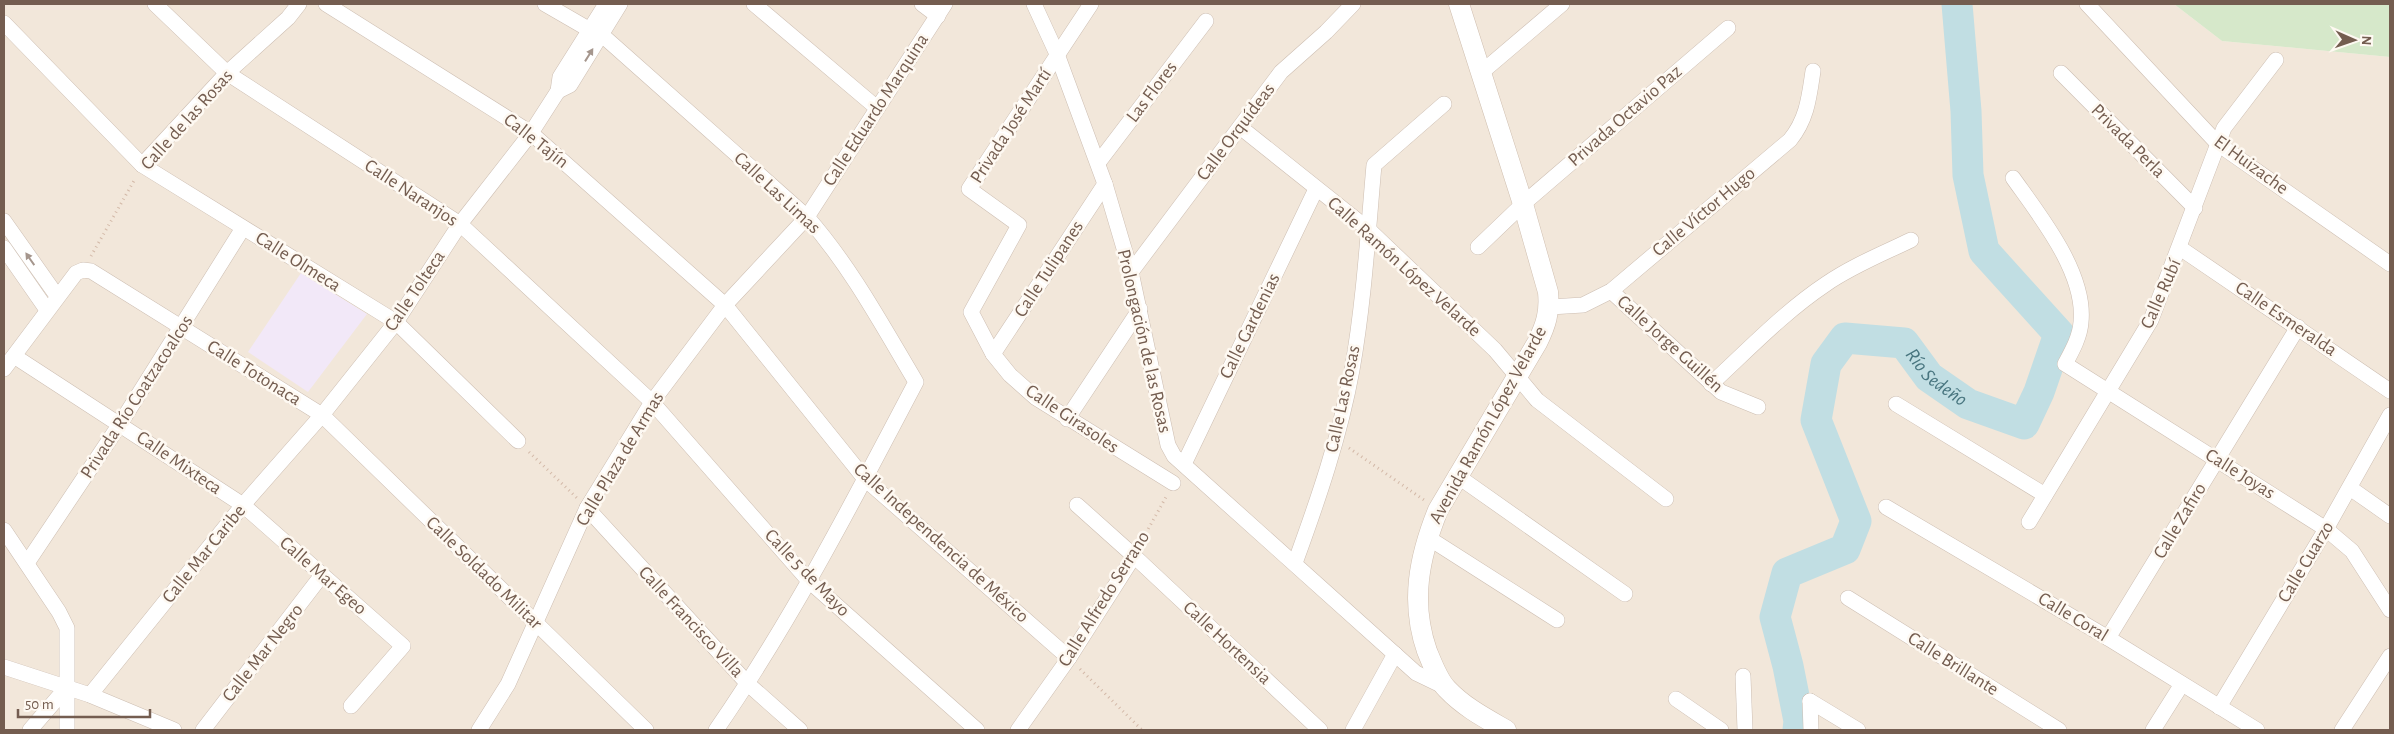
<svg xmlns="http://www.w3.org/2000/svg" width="2394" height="734" viewBox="0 0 2394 734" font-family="'Alegreya Sans',sans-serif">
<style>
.residential{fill:#f2e7da}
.education{fill:#f2e8f8}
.green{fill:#d6e8ca}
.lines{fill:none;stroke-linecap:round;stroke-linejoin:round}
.river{stroke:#c1dee3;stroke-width:31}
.street-casing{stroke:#cdbeb2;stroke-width:16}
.secondary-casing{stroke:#cfbeaf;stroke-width:21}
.path{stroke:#d3b9a8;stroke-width:3;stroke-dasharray:1 4;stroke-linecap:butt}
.street{stroke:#fff;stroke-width:15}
.secondary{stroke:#fff;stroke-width:20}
.oneway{fill:#a5968d}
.labels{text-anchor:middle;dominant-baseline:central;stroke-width:5;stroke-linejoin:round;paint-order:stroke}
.street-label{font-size:19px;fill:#745d50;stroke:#fef9f2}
.water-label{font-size:20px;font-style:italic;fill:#48757f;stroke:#fef9f2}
</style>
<rect width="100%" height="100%" fill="#fbf5eb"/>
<path class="residential" d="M4,4H2174L2222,41L2390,57V730H4Z"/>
<path class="education" d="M301,273L367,314L308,392L248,352Z"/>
<path class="green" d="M2174,4H2390V57L2222,41Z"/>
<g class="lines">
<path class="river" id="s1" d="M1798,730L1799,721L1788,666L1775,617L1787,573L1845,549L1856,521L1816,420L1826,364L1845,338L1904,343L1929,377L1968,404L2024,424L2039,392L2059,334L1984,251L1968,175L1966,111L1957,4"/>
<defs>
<g id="street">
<path d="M155,4L227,73L460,224L652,402L809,581L977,730"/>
<path d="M326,4L531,133L725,305L865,479L1069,658"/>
<path d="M545,4L590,30"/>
<path d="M754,4L877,108"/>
<path d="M922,4L938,16"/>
<path d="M1034,4L1057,54L1105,184L1131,272L1168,445L1174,456L1416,673L1445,687"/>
<path d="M1091,4L969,189L1019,225L971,312L993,354L1010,375L1036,398L1173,483"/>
<path d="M2087,4L2218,144L2390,264"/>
<path d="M4,23L142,165L396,322L518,441"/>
<path d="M602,35L807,217C851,267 882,325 916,382C854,500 792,620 716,730"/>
<path d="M1482,72L1562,4"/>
<path d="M2061,73L2195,208"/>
<path d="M558,91L570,85L620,4"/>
<path d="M1240,127L1368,229L1495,350L1537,400L1666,499"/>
<path d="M1098,163L1206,21"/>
<path d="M142,165L227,73L288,18L299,4"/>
<path d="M2013,178C2040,216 2086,273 2081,322C2080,337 2072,351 2065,364L2326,529L2352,551L2390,610"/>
<path d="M4,221L57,296"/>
<path d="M1478,247L1523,204L1728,28"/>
<path d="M4,248L47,310"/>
<path d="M2180,248L2390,391"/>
<path d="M1131,272L1281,72L1326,32L1353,4"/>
<path d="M1611,291L1721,392L1758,407"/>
<path d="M1550,307L1583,305L1611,291L1790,140C1807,119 1809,98 1813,71"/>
<path d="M993,354L1105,184"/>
<path d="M14,356L243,505L403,646L351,706"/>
<path d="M4,369L76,273L83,270L91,271L322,415L646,730"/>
<path d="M1711,384C1748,350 1784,312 1826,284C1852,266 1882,254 1911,240"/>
<path d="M1896,404L2045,495"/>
<path d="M1067,419L1140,309"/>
<path d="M1184,464L1316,189"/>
<path d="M1456,475L1625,594"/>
<path d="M2350,488L2390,516"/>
<path d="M1077,505L1134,556L1320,730"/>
<path d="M1886,507L2108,638L2257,730"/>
<path d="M587,508L748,684L800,730"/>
<path d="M2029,522L2151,320L2224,128L2276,60"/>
<path d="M4,530L59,612L67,628V730"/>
<path d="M1427,537L1557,620"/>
<path d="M27,563L120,424L243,228"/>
<path d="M1295,563C1318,500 1340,436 1352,370C1364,302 1368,233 1374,165L1444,104"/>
<path d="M1848,598L2059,730"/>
<path d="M2108,638L2298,327"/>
<path d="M4,667L90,695L174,730"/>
<path d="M1743,676L1745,730"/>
<path d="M90,695L243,505L322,415L396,322L460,224L531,133L558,91L560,77L606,4"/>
<path d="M1676,699L1721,730"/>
<path d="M1810,701L1858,730"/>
<path d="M1810,701L1811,730"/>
<path d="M2219,707L2326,529L2390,415"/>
<path d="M30,730L67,687"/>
<path d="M203,730L322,575"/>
<path d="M479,730L508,684L587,508L652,402L725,305L807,217L945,4"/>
<path d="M1018,730L1069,658L1134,556"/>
<path d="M1353,730L1395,654"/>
<path d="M2153,730L2182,684"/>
<path d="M2342,730L2390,656"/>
</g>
<path id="secondary" d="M1459,4L1523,204L1548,292C1550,312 1546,325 1537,343L1438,510C1419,557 1410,602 1427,651C1432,663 1438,680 1447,689C1464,707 1485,718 1506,730"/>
</defs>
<use href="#street" class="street-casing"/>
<use href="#secondary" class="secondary-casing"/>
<g class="path">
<path d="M91,256L135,179"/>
<path d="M1349,448L1424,500"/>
<path d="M529,452L577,498"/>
<path d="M1141,542L1166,497"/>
<path d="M1080,669L1142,730"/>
</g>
<use href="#street" class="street"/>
<use href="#secondary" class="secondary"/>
</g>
<defs><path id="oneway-solid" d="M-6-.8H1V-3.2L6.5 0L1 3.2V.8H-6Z" transform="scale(1.25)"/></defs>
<g class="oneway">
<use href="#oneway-solid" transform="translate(589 55) rotate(-58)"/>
<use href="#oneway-solid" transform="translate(30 259) rotate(-125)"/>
</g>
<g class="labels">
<g class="street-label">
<text transform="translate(1152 92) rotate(-53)">Las Flores</text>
<text transform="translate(876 110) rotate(-57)">Calle Eduardo Marquina</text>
<text transform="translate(1625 116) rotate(-41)">Privada Octavio Paz</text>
<text transform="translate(187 120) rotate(-48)">Calle de las Rosas</text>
<text transform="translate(1011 126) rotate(-57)">Privada José Martí</text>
<text transform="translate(1236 132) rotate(-53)">Calle Orquídeas</text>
<text transform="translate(536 141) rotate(38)">Calle Tajín</text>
<text transform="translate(2128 141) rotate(45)">Privada Perla</text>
<text transform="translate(2251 165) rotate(36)">El Huizache</text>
<text transform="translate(411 193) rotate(33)">Calle Naranjos</text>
<text transform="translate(777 193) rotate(43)">Calle Las Limas</text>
<text transform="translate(1704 212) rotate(-40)">Calle Víctor Hugo</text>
<text transform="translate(298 262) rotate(32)">Calle Olmeca</text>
<text transform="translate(1404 267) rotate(42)">Calle Ramón López Velarde</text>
<text transform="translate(1049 269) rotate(-57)">Calle Tulipanes</text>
<text transform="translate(415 291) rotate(-56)">Calle Tolteca</text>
<text transform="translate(2161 294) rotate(-66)">Calle Rubí</text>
<text transform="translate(2286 319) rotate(34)">Calle Esmeralda</text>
<text transform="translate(1250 326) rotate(-64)">Calle Gardenias</text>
<text transform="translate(1144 341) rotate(77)">Prolongación de las Rosas</text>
<text transform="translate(1670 344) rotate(42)">Calle Jorge Guillén</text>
<text transform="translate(254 373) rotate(32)">Calle Totonaca</text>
<text transform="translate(137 397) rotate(-57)">Privada Río Coatzacoalcos</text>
<text transform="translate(1343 399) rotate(-78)">Calle Las Rosas</text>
<text transform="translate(1072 419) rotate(34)">Calle Girasoles</text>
<text transform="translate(1488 425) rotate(-61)">Avenida Ramón López Velarde</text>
<text transform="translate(620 459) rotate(-59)">Calle Plaza de Armas</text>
<text transform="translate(179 463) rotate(34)">Calle Mixteca</text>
<text transform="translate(2240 474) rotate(32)">Calle Joyas</text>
<text transform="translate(2180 521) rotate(-59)">Calle Zafiro</text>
<text transform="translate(941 543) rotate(42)">Calle Independencia de México</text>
<text transform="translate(204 554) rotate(-51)">Calle Mar Caribe</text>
<text transform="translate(2306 562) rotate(-59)">Calle Cuarzo</text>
<text transform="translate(484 573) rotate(44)">Calle Soldado Militar</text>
<text transform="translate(807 573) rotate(46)">Calle 5 de Mayo</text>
<text transform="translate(323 576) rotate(41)">Calle Mar Egeo</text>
<text transform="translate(1104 599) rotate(-58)">Calle Alfredo Serrano</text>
<text transform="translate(2073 617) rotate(31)">Calle Coral</text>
<text transform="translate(691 622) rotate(47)">Calle Francisco Villa</text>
<text transform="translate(1227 643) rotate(43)">Calle Hortensia</text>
<text transform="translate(263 653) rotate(-52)">Calle Mar Negro</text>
<text transform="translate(1953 664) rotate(32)">Calle Brillante</text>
</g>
<g class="water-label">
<text stroke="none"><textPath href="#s1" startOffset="559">Río Sedeño</textPath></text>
</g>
</g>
<rect width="2394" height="734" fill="none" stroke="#745d50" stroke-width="10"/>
<g transform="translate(2354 40) rotate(92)" stroke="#fef9f2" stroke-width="4" paint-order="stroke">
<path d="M0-4L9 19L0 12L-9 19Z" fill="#745d50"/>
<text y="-8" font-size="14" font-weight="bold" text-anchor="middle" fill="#745d50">N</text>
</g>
<path d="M18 709v8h132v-8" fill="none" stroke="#745d50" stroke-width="2.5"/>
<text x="25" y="709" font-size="15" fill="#745d50" stroke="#fef9f2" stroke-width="4" paint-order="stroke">50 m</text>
</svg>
